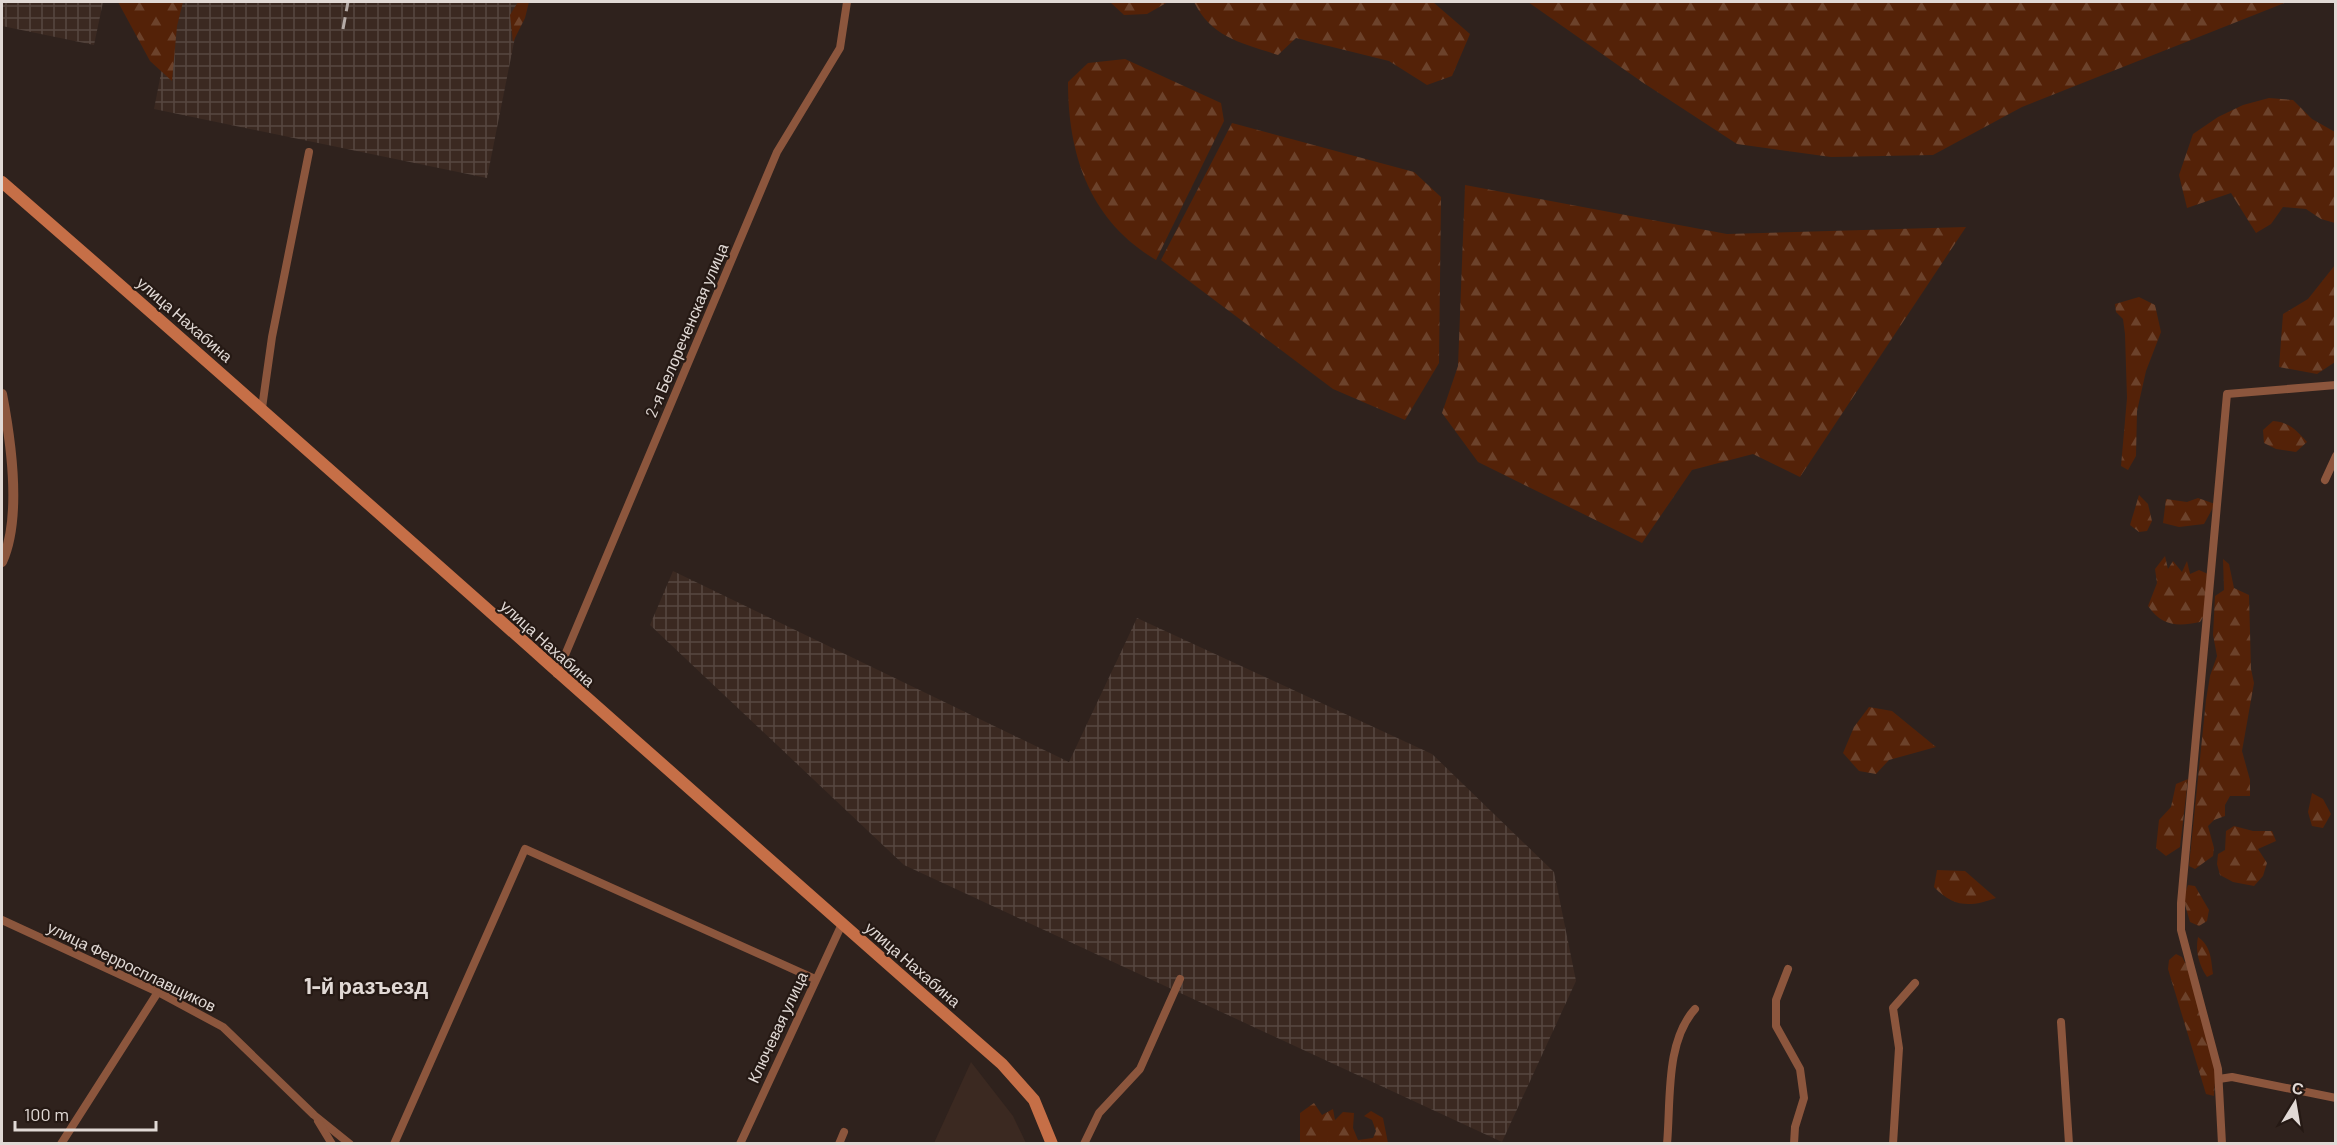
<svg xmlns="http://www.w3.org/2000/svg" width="2337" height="1145" viewBox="0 0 2337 1145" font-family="Barlow,sans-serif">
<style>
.built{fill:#3b2921}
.industrial{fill:url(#industrial-grid)}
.forest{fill:url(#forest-firs)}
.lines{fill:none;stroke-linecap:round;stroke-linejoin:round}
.minor{stroke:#8c563d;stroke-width:8}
.tertiary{stroke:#8c563d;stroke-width:10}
.secondary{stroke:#c66f47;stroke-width:12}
.rail{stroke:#b5aba7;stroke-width:3;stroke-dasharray:12 6;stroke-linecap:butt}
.labels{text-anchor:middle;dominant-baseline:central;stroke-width:4.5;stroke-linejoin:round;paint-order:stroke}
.street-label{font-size:16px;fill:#e1d9d5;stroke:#251914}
.district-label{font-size:22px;font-weight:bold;fill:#e1d9d5;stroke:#251914}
</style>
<defs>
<pattern id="industrial-grid" width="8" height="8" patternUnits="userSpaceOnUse" patternTransform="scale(1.5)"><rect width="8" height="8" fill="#3b2921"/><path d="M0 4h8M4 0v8" fill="none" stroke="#574740"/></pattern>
<pattern id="forest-firs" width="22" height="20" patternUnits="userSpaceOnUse" patternTransform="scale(1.5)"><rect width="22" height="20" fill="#542208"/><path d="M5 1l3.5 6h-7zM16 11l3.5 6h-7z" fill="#6c422b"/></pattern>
</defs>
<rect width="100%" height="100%" fill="#2f221d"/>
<path class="built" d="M971,1062L1013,1116L1026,1143H934Z"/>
<g class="industrial">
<path d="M2,2H103L94,45L2,26Z"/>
<path d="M175,2H522L487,178L154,109Z"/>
<path d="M673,571L1069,762L1137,618L1432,754L1554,872L1576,981L1502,1142L904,865L650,625Z"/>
</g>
<g class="forest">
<path d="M118,2H183L177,26L172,81L150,61Z"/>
<path d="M518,2H529L525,18L513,42L510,15Z"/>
<path d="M1110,2H1168L1147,14L1124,15Z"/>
<path d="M1194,2H1433L1470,34L1452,76L1427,85L1389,61L1296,38L1278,55C1242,43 1212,38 1194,2Z"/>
<path d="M1528,2H2287L2022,107L1933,155L1831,157L1737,144L1642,82Z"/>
<path d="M1125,59L1221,103L1224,121L1156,260C1090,221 1068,156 1068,82L1088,63Z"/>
<path d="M2269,98L2293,100L2312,119L2335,132V223L2321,219L2306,209L2283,207L2271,224L2256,233L2231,193L2187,208L2179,175L2193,134L2218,117L2243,105Z"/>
<path d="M1232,123L1414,172L1441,197L1439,363L1405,420L1333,389L1161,260Z"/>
<path d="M1465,185L1727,234L1966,227L1800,477L1753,454L1692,470L1642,543L1478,462L1442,413L1458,366Z"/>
<path d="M2335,265V362L2317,374L2279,367L2283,314L2308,299Z"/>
<path d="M2139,297L2155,305L2161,332L2146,371L2137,411L2136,456L2128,470L2121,466L2127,398L2125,334L2123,319L2116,312L2115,304Z"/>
<path d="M2273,421C2289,422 2297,431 2307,442L2296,452L2276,449L2264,443L2263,430Z"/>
<path d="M2139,495L2148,504L2152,521L2147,531L2139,532L2130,525Z"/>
<path d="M2198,498L2215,504L2204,524L2179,527L2163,523L2166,499L2187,502Z"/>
<path d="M2165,556L2168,569L2173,561L2182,572L2187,561L2190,574L2199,570L2208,574L2205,614L2200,622C2177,627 2162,626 2148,606L2157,583L2155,569Z"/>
<path d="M2223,559L2229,564L2234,588L2249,595L2251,669L2254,683L2242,751L2250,780V796H2230L2225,805V816L2214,820L2208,826L2214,848L2213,856L2195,869L2189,866L2206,700L2210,676L2217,656L2213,635L2215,596L2224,590Z"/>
<path d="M1869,707L1892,711L1936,747L1889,760L1876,774L1859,771L1843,753L1854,727Z"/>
<path d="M2188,779L2180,847L2166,856L2156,848L2159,820L2171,807L2176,784Z"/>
<path d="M2312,793L2323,799L2331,814L2323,828L2312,826L2308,812Z"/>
<path d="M2234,826L2253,831H2272L2276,841L2258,849L2267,863L2263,876L2254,886L2233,882L2220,875L2217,864L2218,854L2225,850L2226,831Z"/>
<path d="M1937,870L1965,871L1996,898C1971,907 1954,908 1934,887Z"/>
<path d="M2188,885L2195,886L2209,910L2207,921L2199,926L2190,922L2183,898Z"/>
<path d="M2198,937C2211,946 2211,959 2213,974L2207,977C2199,965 2195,951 2198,937Z"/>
<path d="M2176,954L2182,957L2189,969L2216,1069L2214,1096L2206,1094L2168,969L2169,960Z"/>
<path d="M1314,1103L1322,1115L1333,1109L1335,1120L1343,1112L1354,1113L1353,1128L1358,1140L1373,1138L1376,1131L1372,1120L1364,1116L1371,1111L1383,1118L1388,1143H1300V1113Z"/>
</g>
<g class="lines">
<g class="minor">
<path d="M262,408L272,337L309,152"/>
<path d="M2325,480L2336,456"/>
<path d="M557,674L777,152L840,48L847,2"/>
<path d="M2,920L158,992L223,1027L314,1115L350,1144"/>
<path d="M1788,969L1776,1000V1026L1800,1069L1804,1098L1795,1127L1794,1144"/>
<path d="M2061,1022L2069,1144"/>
<path d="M2219,1079L2232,1077L2336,1098"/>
<path d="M318,1121L332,1144"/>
<path d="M61,1144L158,992"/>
<path d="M394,1144L525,849L815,979"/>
<path d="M740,1144L842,924"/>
<path d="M839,1144L844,1132"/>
<path d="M1084,1144L1099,1113L1140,1069L1180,979"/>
<path d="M1667,1144C1671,1101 1665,1042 1695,1009"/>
<path d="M1893,1144L1899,1048L1893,1008L1915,983"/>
<path d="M2222,1144L2218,1069L2181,930V903L2227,394L2336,385"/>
</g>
<path class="tertiary" d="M2,394C11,441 22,518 2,562"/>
<path class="secondary" d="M2,182C337,473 667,771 1002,1064L1034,1100L1052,1144"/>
<path class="rail" d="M343,29L348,2"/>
</g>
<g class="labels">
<g class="street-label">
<text transform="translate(185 319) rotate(41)">улица Нахабина</text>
<text transform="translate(686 330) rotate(-67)">2-я Белореченская улица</text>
<text transform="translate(548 643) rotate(42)">улица Нахабина</text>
<text transform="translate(913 964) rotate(41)">улица Нахабина</text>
<text transform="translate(132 966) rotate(26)">улица Ферросплавщиков</text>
<text transform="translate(777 1027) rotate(-65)">Ключевая улица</text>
</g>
<g class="district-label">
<text x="366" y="985">1-й разъезд</text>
</g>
</g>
<rect width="2337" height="1145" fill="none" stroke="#e1d9d5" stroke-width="6"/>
<g transform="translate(2295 1103) rotate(11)" stroke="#251914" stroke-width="4.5" paint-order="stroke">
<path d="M0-4.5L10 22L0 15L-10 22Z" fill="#e1d9d5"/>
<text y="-9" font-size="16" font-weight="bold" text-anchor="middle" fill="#e1d9d5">С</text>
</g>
<path d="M15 1121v9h141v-9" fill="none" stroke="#e1d9d5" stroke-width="3"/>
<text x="24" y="1121" font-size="18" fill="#e1d9d5" stroke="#251914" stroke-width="4.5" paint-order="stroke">100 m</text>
</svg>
